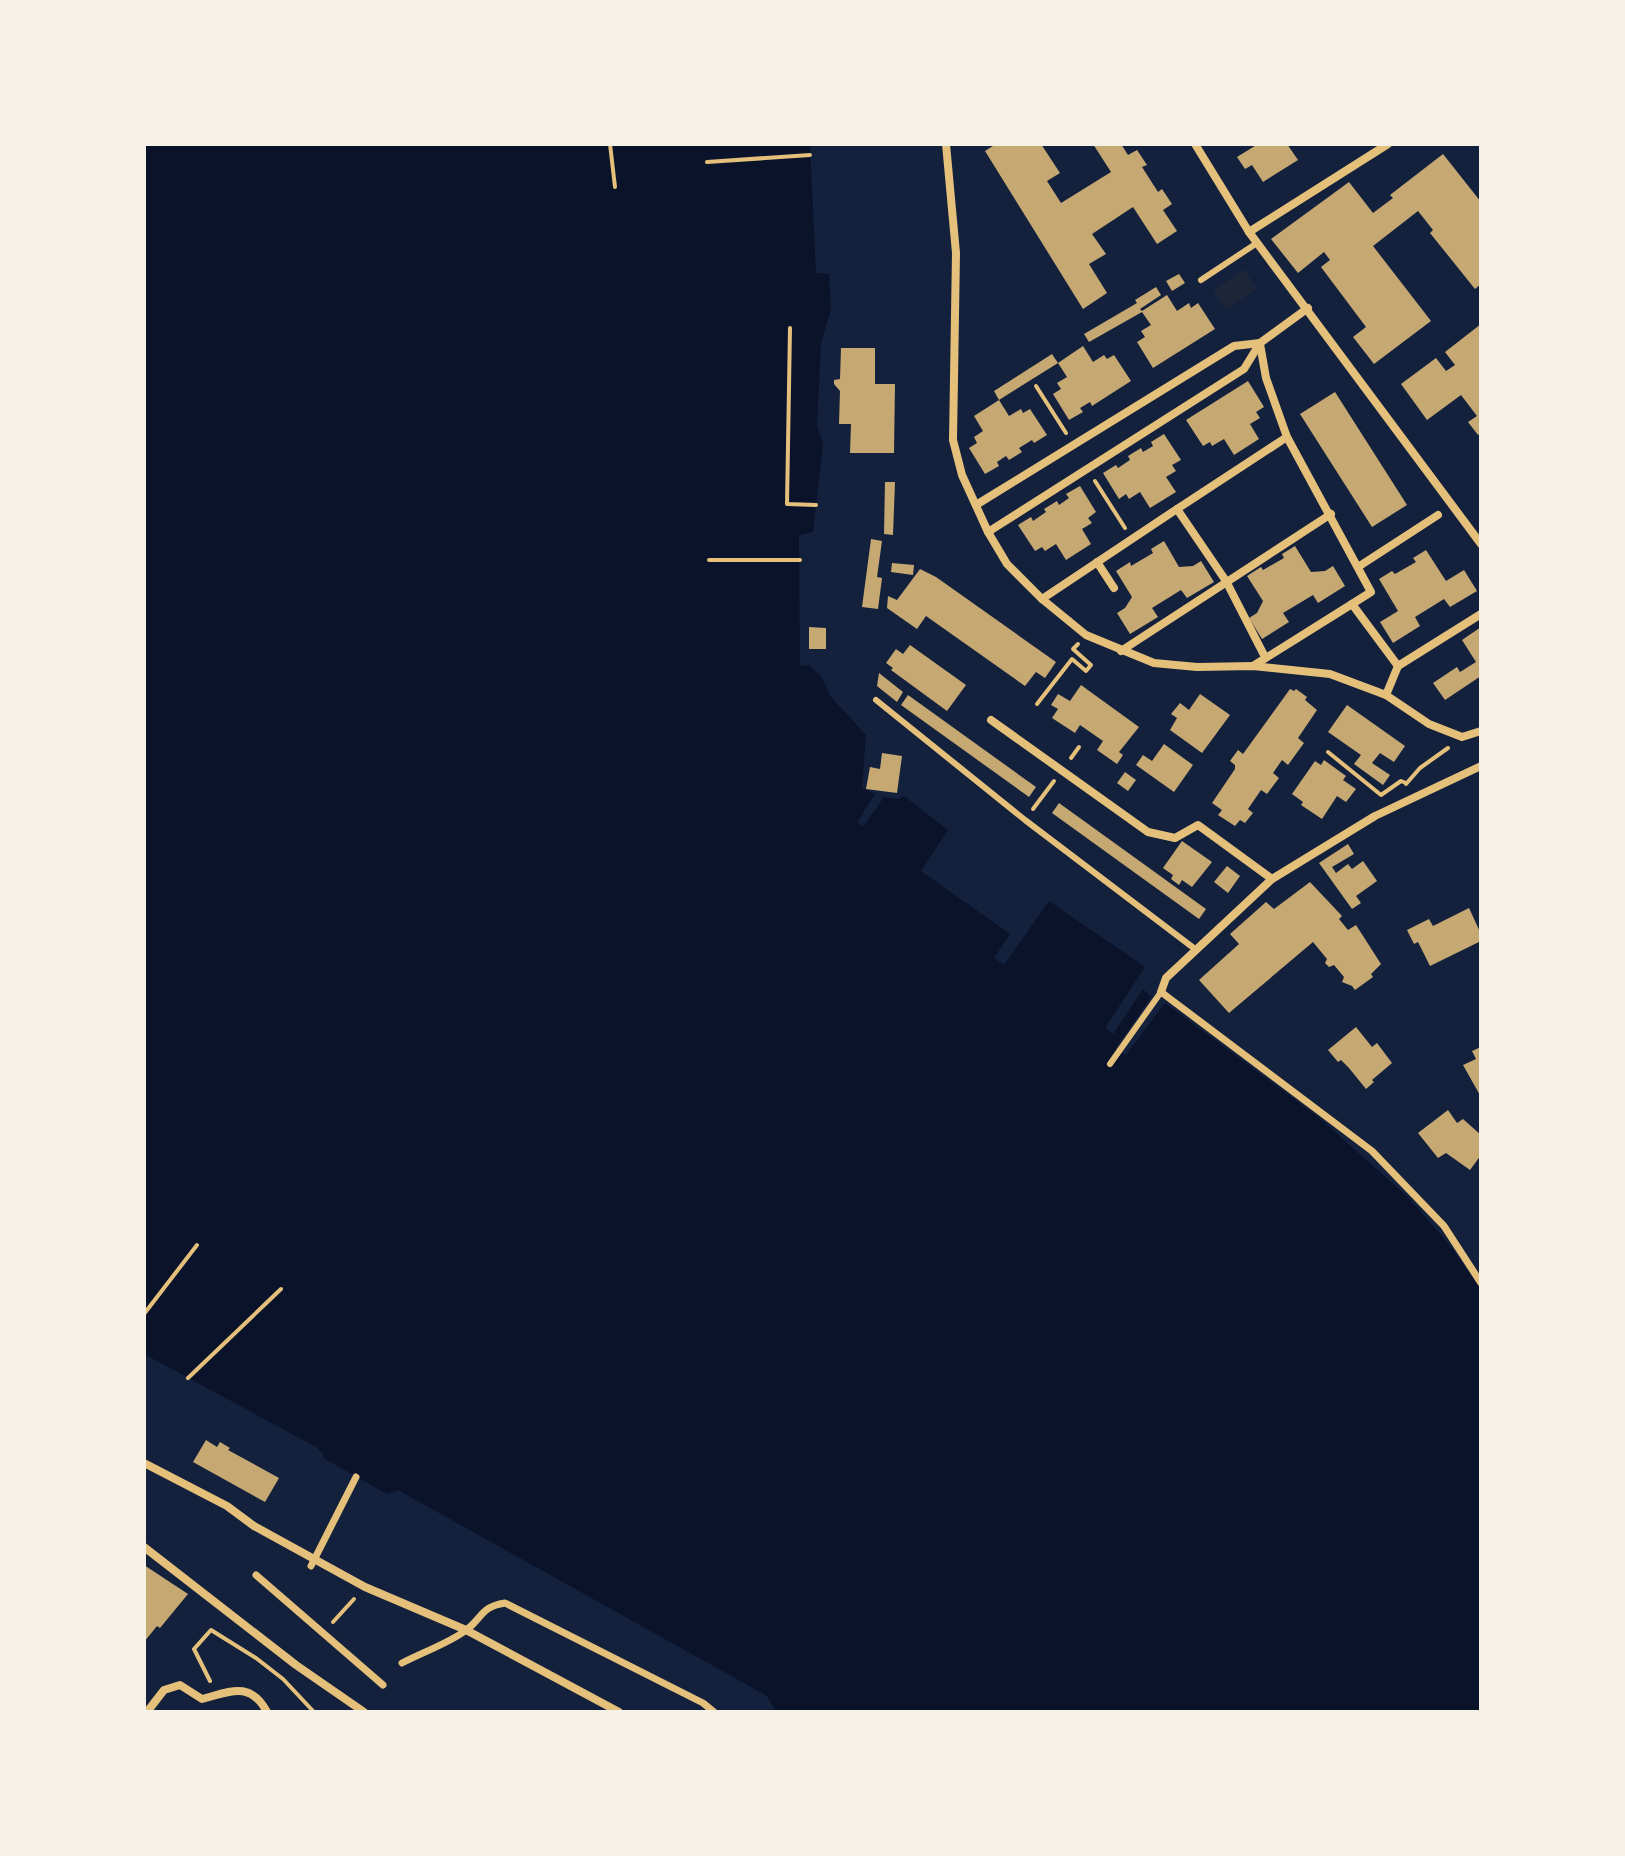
<svg xmlns="http://www.w3.org/2000/svg" width="1625" height="1856" viewBox="0 0 1625 1856" font-family="'Crimson Pro',serif">
<style>
.green{fill:#1d2539}
.water{fill:#0b132b}
.building{fill:#c6a872}
.lines{fill:none;stroke-linecap:round;stroke-linejoin:round}
.path{stroke:#e5c07b;stroke-width:4}
.service{stroke:#e5c07b;stroke-width:6}
.pedestrian{stroke:#e5c07b;stroke-width:7}
.minor{stroke:#e5c07b;stroke-width:8}
</style>
<rect width="100%" height="100%" fill="#14213d"/>
<path class="green" d="M1244,269L1257,288L1226,310L1213,291Z"/>
<path class="water" d="M144,144H810L816,273L829,274L831,309L821,343L817,426L823,443L813,532L799,535L800,666L809,665L821,676L831,697L866,735L862,788L875,794L857,822L863,827L884,797L897,799L904,796L948,830L921,871L1010,934L994,958L1004,965L1049,901L1145,967L1105,1028L1113,1034L1143,989L1151,997L1116,1048L1126,1055L1165,1003L1317,1116L1408,1197L1452,1248L1481,1290V1712H776L767,1696L398,1490L387,1494L323,1458V1453L316,1447L144,1354Z"/>
<g class="building">
<path d="M996,144H1041L1060,173L1047,181L1061,203L1111,172L1093,144H1121L1128,155L1137,150L1147,165L1142,167L1158,192L1162,189L1172,204L1163,210L1177,231L1157,244L1133,207L1092,234L1106,254L1089,264L1107,293L1083,309L985,151Z"/>
<path d="M1258,144H1287L1298,160L1263,182L1252,165L1245,169L1237,157Z"/>
<path d="M1443,154L1481,202V284L1475,289L1430,233L1433,230L1418,211L1373,246L1431,321L1374,364L1353,337L1366,327L1321,267L1330,260L1324,252L1298,273L1271,239L1349,182L1373,213L1393,198L1390,195Z"/>
<path d="M1179,274L1185,283L1172,291L1166,281Z"/>
<path d="M1156,287L1161,295L1140,309L1142,311L1167,295L1177,311L1189,303L1191,308L1198,303L1215,329L1153,368L1137,342L1145,337L1141,331L1151,325L1142,312L1089,342L1084,334L1137,303L1135,300Z"/>
<path d="M1481,324V433L1478,435L1468,422L1477,416L1461,395L1427,420L1401,384L1436,358L1446,371L1455,365L1445,352Z"/>
<path d="M1083,346L1093,362L1104,355L1107,359L1114,355L1131,381L1092,406L1090,402L1080,408L1083,412L1069,420L1053,394L1061,389L1057,383L1067,377L1058,363Z"/>
<path d="M841,348H875V384H895L894,453H850L851,424H839L840,391L834,384V380L840,379Z"/>
<path d="M1052,354L1058,363L999,400L994,391Z"/>
<path d="M1248,381L1264,407L1256,412L1260,418L1250,424L1259,439L1234,455L1224,439L1212,446L1210,442L1203,446L1186,420Z"/>
<path d="M1335,392L1407,505L1372,527L1300,414Z"/>
<path d="M999,400L1009,416L1021,409L1023,413L1030,409L1047,435L1034,443L1032,440L1019,448L1022,452L1009,460L1006,456L997,462L999,466L985,474L969,448L977,443L974,437L983,431L974,416Z"/>
<path d="M1164,434L1181,460L1172,465L1176,471L1166,477L1176,492L1150,508L1140,492L1129,499L1126,494L1119,499L1103,473L1116,465L1118,468L1130,460L1128,456L1141,448L1143,452L1153,446L1151,442Z"/>
<path d="M885,482H895L893,535L884,534Z"/>
<path d="M1080,486L1096,512L1088,518L1092,523L1082,529L1091,544L1066,560L1056,544L1045,551L1042,547L1035,551L1018,525L1031,517L1033,521L1046,512L1044,509L1057,501L1059,505L1069,498L1066,494Z"/>
<path d="M871,539L882,541L877,577L882,578L878,609L862,607Z"/>
<path d="M1164,541L1179,567L1193,566L1201,561L1214,582L1187,598L1181,590L1152,608L1158,617L1130,634L1117,613L1125,608L1132,597L1116,571L1130,562L1131,566L1153,553L1151,549Z"/>
<path d="M1295,546L1311,572L1325,571L1333,566L1345,586L1318,603L1313,595L1283,613L1289,622L1262,639L1249,618L1257,613L1263,601L1247,576L1261,567L1263,570L1284,558L1282,554Z"/>
<path d="M1426,550L1446,581L1464,570L1477,591L1450,607L1444,599L1415,617L1420,626L1393,643L1380,622L1398,611L1379,579L1392,571L1395,574L1416,562L1413,558Z"/>
<path d="M892,563L914,565L913,575L891,572Z"/>
<path d="M920,569L936,577L1056,662L1045,678L1036,672L1025,686L926,616L917,629L887,608L888,596L897,600Z"/>
<path d="M809,627L826,628V649H809Z"/>
<path d="M1481,627V676L1445,700L1433,683L1457,667L1460,672L1476,662L1462,640Z"/>
<path d="M910,645L966,685L947,711L891,670L893,668L886,663L896,649L903,654Z"/>
<path d="M879,673L903,692L897,702L877,686Z"/>
<path d="M1081,685L1139,727L1119,752L1123,755L1117,764L1097,750L1103,741L1080,725L1075,733L1052,718L1058,709L1051,705L1058,694L1070,701Z"/>
<path d="M1290,689L1294,691L1296,689L1307,697L1305,700L1317,710L1298,738L1304,743L1288,765L1282,760L1273,773L1279,778L1267,794L1261,790L1248,809L1253,813L1245,823L1240,820L1235,826L1218,815L1222,810L1212,803L1235,769V765L1230,761L1238,750L1243,754Z"/>
<path d="M1200,694L1230,715L1202,753L1170,730L1177,718L1171,714L1180,703L1189,710Z"/>
<path d="M908,695L1036,787L1029,797L901,705Z"/>
<path d="M1347,705L1405,746L1394,762L1380,753L1372,763L1390,775L1383,785L1354,764L1361,755L1328,732Z"/>
<path d="M1164,744L1193,765L1174,792L1136,765L1143,755L1152,761Z"/>
<path d="M882,753L902,756L897,793L866,789L870,767L880,769Z"/>
<path d="M1324,760L1346,776L1343,780L1356,789L1346,802L1337,796L1322,819L1301,805L1303,802L1292,794L1315,761L1321,765Z"/>
<path d="M1125,772L1136,780L1128,791L1117,783Z"/>
<path d="M1059,803L1206,909L1199,919L1052,813Z"/>
<path d="M1182,841L1212,862L1192,887L1182,880L1179,885L1171,879L1173,875L1163,868Z"/>
<path d="M1348,844L1354,854L1332,867L1336,873L1348,864L1352,869L1363,861L1377,881L1356,896L1361,903L1352,909L1319,863Z"/>
<path d="M1227,866L1240,876L1228,893L1214,882Z"/>
<path d="M1310,882L1342,916L1339,919L1348,930L1356,925L1381,964L1371,974L1373,977L1355,990L1352,986L1342,982L1344,977L1334,965L1329,967L1325,963L1327,959L1313,942L1229,1013L1199,980L1239,944L1230,934L1266,902L1274,909Z"/>
<path d="M1469,908L1481,934V941L1430,966L1418,942L1414,944L1407,930L1429,919L1433,926Z"/>
<path d="M1356,1027L1372,1047L1377,1043L1392,1063L1372,1080L1374,1082L1366,1089L1349,1068L1341,1060L1338,1062L1328,1050Z"/>
<path d="M1481,1047V1097L1463,1065L1476,1059L1472,1051Z"/>
<path d="M1448,1110L1457,1123L1463,1119L1481,1135V1155L1470,1170L1446,1153L1438,1158L1418,1133Z"/>
<path d="M206,1440L217,1447L220,1442L230,1448L228,1450L279,1478L265,1502L193,1462Z"/>
<path d="M144,1565L188,1594L160,1628L157,1626L144,1642Z"/>
</g>
<g class="lines">
<g class="path">
<path d="M610,144L615,187"/>
<path d="M707,162L810,155"/>
<path d="M790,328L787,504L816,505"/>
<path d="M1036,386L1066,433"/>
<path d="M1095,481L1125,528"/>
<path d="M709,560H800"/>
<path d="M1037,704L1072,659L1086,671L1091,665L1073,649L1078,644"/>
<path d="M1328,752L1381,795L1401,781L1406,783"/>
<path d="M1071,758L1079,747"/>
<path d="M1406,784L1420,768L1448,748"/>
<path d="M1033,809L1054,781"/>
<path d="M144,1314L197,1245"/>
<path d="M188,1378L281,1289"/>
<path d="M333,1622L354,1599"/>
<path d="M210,1681L194,1649L211,1630L256,1658L283,1679L314,1712"/>
</g>
<g class="service">
<path d="M1201,280L1257,243"/>
<path d="M876,700L1025,820L1195,949"/>
<path d="M1110,1064L1161,992"/>
</g>
<g class="pedestrian">
<path d="M1161,992L1372,1151L1444,1226L1481,1283"/>
<path d="M311,1566L356,1477"/>
<path d="M256,1575L383,1685"/>
<path d="M402,1663C423,1652 447,1644 465,1631C483,1618 480,1607 505,1603L703,1703L714,1712"/>
</g>
<g class="minor">
<path d="M946,144L956,253L953,440L962,475L988,532L1007,564L1042,599L1086,635L1154,663L1197,667L1253,666L1330,674L1386,695L1429,724L1462,737L1481,731"/>
<path d="M1195,144L1249,232L1481,544"/>
<path d="M1249,232L1388,144"/>
<path d="M1260,344L1266,378L1287,437L1371,592L1352,604"/>
<path d="M976,505L1234,346L1260,343"/>
<path d="M1177,509L1287,437"/>
<path d="M988,532L1244,369L1260,343L1308,308"/>
<path d="M1097,562L1114,588"/>
<path d="M1358,567L1438,515"/>
<path d="M1042,599L1177,509L1226,581L1265,657"/>
<path d="M1121,651L1331,514"/>
<path d="M1253,666L1352,604L1398,666L1386,695"/>
<path d="M1398,666L1481,614"/>
<path d="M991,720L1148,832L1175,838L1198,825L1272,879"/>
<path d="M1161,992L1166,978L1272,879L1375,816L1481,766"/>
<path d="M144,1463L227,1506L254,1526L365,1587L466,1630L619,1712"/>
<path d="M144,1547L296,1665L364,1712"/>
<path d="M147,1712L164,1690L180,1685L202,1699C229,1692 250,1680 267,1712"/>
</g>
</g>
<rect width="1625" height="1856" fill="none" stroke="#f6f1e7" stroke-width="292"/>
</svg>
